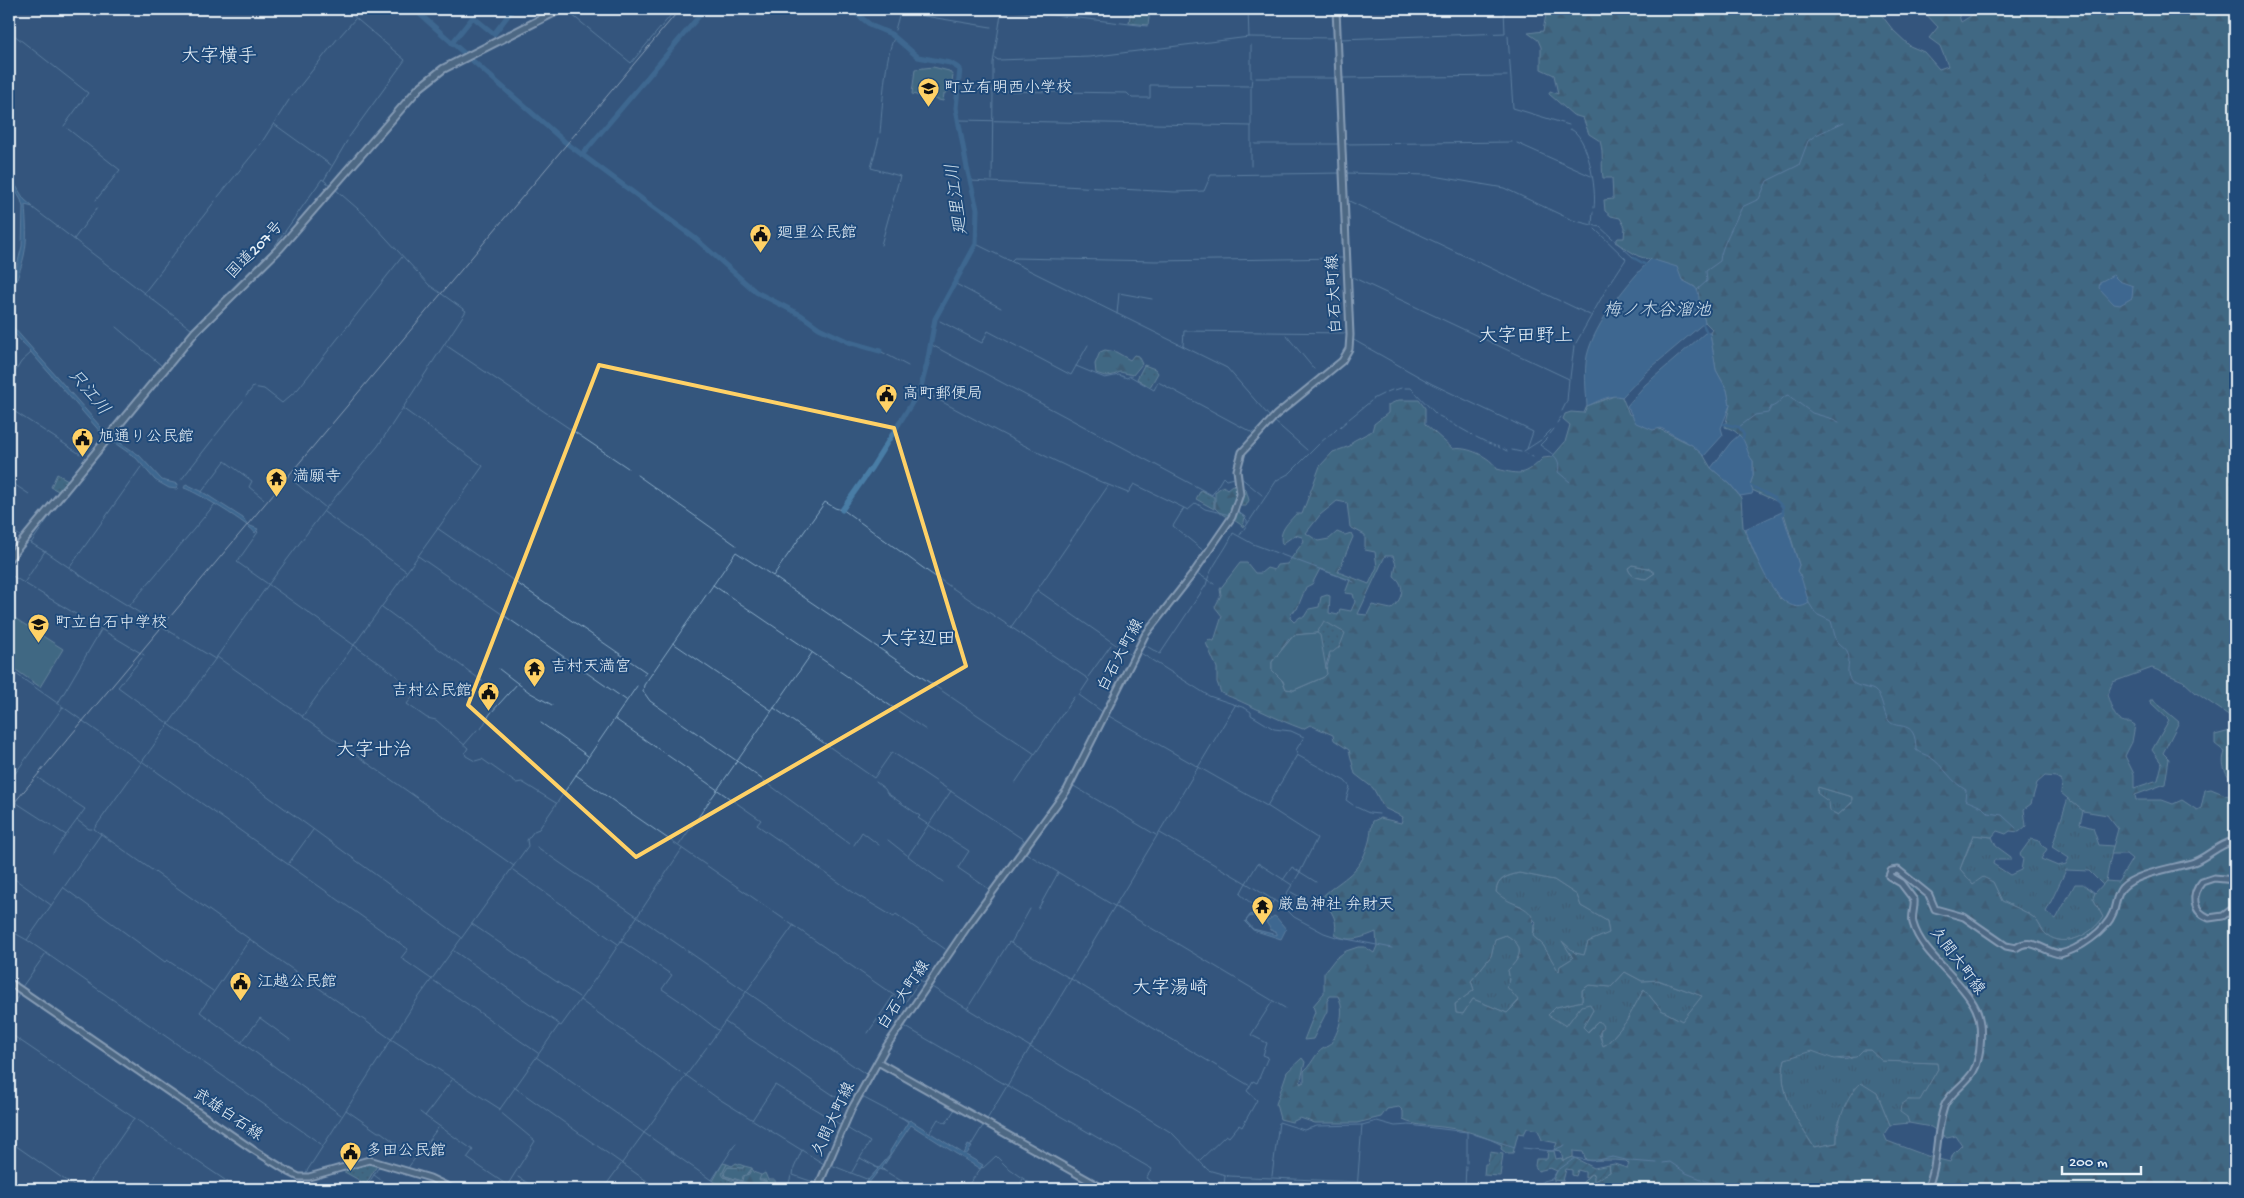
<svg xmlns="http://www.w3.org/2000/svg" width="2244" height="1198" viewBox="0 0 2244 1198" font-family="'Gochi Hand','Klee One',sans-serif">
<style>
.grass{fill:url(#grass-tufts);stroke:#9cb8c1}
.forest{fill:url(#forest-firs);stroke:#9cb8c1;fill-rule:evenodd}
.park{fill:url(#park-dots);stroke:#9cb8c1}
.garden{fill:url(#garden-furrows);stroke:#9cb8c1}
.pitch{fill:#4f7f8a;stroke:#9cb8c1}
.water{fill:#497da6;stroke:#89abc7}
.lines{fill:none;stroke-linecap:round;stroke-linejoin:round}
.stream{stroke:#89abc7;stroke-width:1}
.canal{stroke:#497da6;stroke-width:2.5}
.river{stroke:#497da6;stroke-width:5}
.major-casing{stroke:#e8f1f8;stroke-width:9}
.highway-casing{stroke:#e8f1f8;stroke-width:10}
.major{stroke:#6b7e8b;stroke-width:5}
.highway{stroke:#6b7e8b;stroke-width:6}
.rail{stroke:#e8f1f8;stroke-width:1}
.marked{fill:none;stroke:#ffd166;stroke-width:4;stroke-linejoin:round}
.labels{text-anchor:middle;dominant-baseline:central;stroke-width:4;stroke-linejoin:round;paint-order:stroke}
.poi-label{font-size:16px;fill:#e8f1f8;stroke:#1f4a7a;text-anchor:start}
.street-label{font-size:16px;fill:#e8f1f8;stroke:#1f4a7a}
.water-label{font-size:18px;font-style:italic;fill:#d0e0ec;stroke:#1f4a7a}
.quarter-label{font-size:19px;fill:#e8f1f8;stroke:#1f4a7a}
</style>
<defs>
<pattern id="grass-tufts" width="24" height="20" patternUnits="userSpaceOnUse" patternTransform="scale(1.25)"><rect width="24" height="20" fill="#4f7f8a"/><path d="M3 7l-1-3M5 7V3M7 7l1-3M15 17l-1-3M17 17v-4M19 17l1-3" fill="none" stroke="#4b666d"/></pattern>
<pattern id="forest-firs" width="22" height="20" patternUnits="userSpaceOnUse" patternTransform="scale(1.25)"><rect width="22" height="20" fill="#4f7f8a"/><path d="M5 1l3.5 6h-7zM16 11l3.5 6h-7z" fill="#4b666d"/></pattern>
<pattern id="park-dots" width="8" height="8" patternUnits="userSpaceOnUse" patternTransform="scale(1.25)"><rect width="8" height="8" fill="#4f7f8a"/><path d="M2 2h.1M6 6h.1" fill="none" stroke="#4b666d" stroke-width="1.8" stroke-linecap="round"/></pattern>
<pattern id="garden-furrows" width="10" height="10" patternUnits="userSpaceOnUse" patternTransform="scale(1.25)"><rect width="10" height="10" fill="#4f7f8a"/><path d="M-1 1l2-2M0 10L10 0M9 11l2-2" fill="none" stroke="#4b666d"/></pattern>
</defs>
<rect width="100%" height="100%" fill="#34567d"/>
<filter id="ink" filterUnits="userSpaceOnUse"><feTurbulence type="fractalNoise" baseFrequency=".02" numOctaves="2"/><feDisplacementMap in="SourceGraphic" scale="10" xChannelSelector="R" yChannelSelector="G"/><feConvolveMatrix kernelMatrix="1 2 1 2 8 2 1 2 1" color-interpolation-filters="sRGB"/></filter>
<g filter="url(#ink)">
<g class="grass">
<path d="M1131,9L1150,11L1148,25L1129,23Z"/>
<path d="M1632,565L1648,568L1655,573L1646,579C1638,578 1630,577 1628,568Z"/>
<path d="M1818,787L1852,797V802L1838,815L1830,811L1817,793Z"/>
<path d="M2068,798L2083,811L2080,824L2093,828L2099,845L2113,846L2106,881L2103,885L2089,871L2066,870L2046,912L2056,919L2075,884H2083L2095,893L2093,898L2103,917C2093,934 2065,949 2047,935C2041,931 2039,921 2033,917C2024,910 2012,906 2002,901L1993,882L1973,884L1960,869L1974,835L1992,837L1996,846L2011,857V860H1994L1993,864L2010,875L2021,870L2023,859L2020,854L2031,839L2039,841L2041,845L2047,849L2041,859L2058,866L2066,864L2069,858L2052,847Z"/>
<path d="M1519,873L1554,880L1577,895L1581,906L1607,921L1609,933L1588,942L1584,955L1575,953L1564,943L1573,958L1560,966L1559,973L1543,945L1533,936L1536,922L1521,906L1504,900L1496,892C1497,878 1508,876 1519,873Z"/>
<path d="M1506,935C1524,945 1523,956 1508,970L1510,980L1507,987L1519,1000L1507,1013L1473,999L1463,1014L1456,1013L1455,1004L1474,990L1471,981L1491,956L1495,939Z"/>
<path d="M1625,972L1642,981L1657,980L1703,996L1682,1021L1661,1010L1644,989L1626,1022L1607,1044L1602,1046L1599,1021L1587,1032L1583,1027L1593,1010L1581,1006L1566,1027L1547,1015L1556,1007L1582,1001V990L1589,985L1611,987Z"/>
<path d="M1863,1050H1871L1882,1061L1937,1063L1938,1069L1920,1101L1908,1100L1907,1117L1909,1123L1890,1125L1877,1093L1855,1088L1837,1126V1143L1814,1147C1798,1123 1776,1089 1785,1059C1792,1057 1803,1051 1811,1051C1830,1051 1842,1071 1863,1050Z"/>
<path d="M723,1163L727,1164L723,1172L728,1167L743,1168L744,1166L752,1168L742,1181L725,1176L724,1173V1177C737,1184 753,1186 766,1180H759L758,1177L765,1173L768,1180H775L776,1187L770,1189H727L713,1181Z"/>
</g>
<g class="forest">
<path d="M1547,9H1870L1880,13L1893,30L1910,46L1924,52L1939,69L1948,66L1940,46L1929,38L1938,27L1924,12L1925,9H1957L1961,22L1977,12L1976,9H2235V784C2226,774 2220,766 2225,752L2215,744V735L2230,731L2234,724L2230,716L2196,693L2183,681L2152,668L2113,682L2107,695C2112,707 2114,724 2130,722L2135,725L2132,742L2125,756L2134,774V788L2158,780L2162,764L2152,750L2169,720L2150,702V700H2153L2179,722L2163,753L2169,759L2165,784L2135,795L2136,800H2162L2173,804L2182,800L2197,810L2201,808L2205,790L2211,789L2228,796L2235,785V1189H1582L1583,1182L1591,1174L1594,1175V1180L1610,1172L1609,1165L1614,1164L1627,1168L1629,1164L1626,1161C1612,1159 1600,1161 1586,1160L1583,1152L1573,1151V1157L1563,1161L1561,1151L1554,1150L1557,1143L1542,1140L1538,1130L1527,1128L1524,1134L1518,1133L1513,1153H1506L1501,1149L1502,1145C1487,1137 1466,1130 1449,1128C1433,1125 1417,1127 1403,1120V1111L1399,1107L1387,1109L1381,1117L1357,1123H1315L1300,1118L1292,1122L1280,1119L1276,1104L1287,1072L1302,1058L1305,1062L1300,1084L1304,1082V1071C1315,1061 1315,1050 1329,1046C1339,1032 1346,1012 1338,996H1330L1327,1001V1011L1313,1039L1304,1040L1315,1012L1313,1006L1324,993V973L1335,959L1346,951L1358,947H1365L1374,953L1377,946L1376,932C1364,937 1347,944 1335,934C1339,911 1323,909 1324,895C1344,877 1359,874 1368,845C1371,837 1370,829 1373,821L1380,818L1401,823L1403,817L1384,808L1373,788L1355,774L1349,750L1334,740L1333,735L1310,725L1303,729C1275,719 1249,704 1221,693L1217,682V668L1206,643L1209,640L1214,641L1222,616L1215,607L1221,595L1220,589L1240,563H1247L1255,573H1261L1267,568L1274,570L1277,565L1287,564L1304,541L1302,537L1295,535L1282,544C1278,531 1289,522 1296,514H1302L1320,466L1333,452L1350,446L1353,441L1372,431L1374,424L1388,413V405L1399,400H1419L1425,408V424L1453,449C1467,446 1491,457 1497,469C1521,475 1525,476 1543,458L1552,457L1565,442L1570,425L1563,419L1565,414L1571,412L1584,413L1587,406L1617,395L1622,397L1629,414L1692,445L1704,456L1711,468L1730,484L1741,498L1743,527L1757,559L1780,599L1801,577L1797,571L1799,565L1782,507L1776,501L1752,490L1750,485L1753,476V461C1741,447 1747,433 1725,427L1730,405L1727,390L1716,370L1710,333L1712,329L1705,322L1695,287L1682,280L1679,275L1666,265L1638,256L1615,242L1618,238H1624L1625,227L1620,218L1611,216L1605,211L1604,200L1613,199L1612,178H1603C1601,163 1604,155 1600,141L1589,134L1583,118L1573,115L1549,94L1550,91L1558,94L1554,75L1541,69V47L1538,40L1528,33L1543,31ZM1337,501L1347,503L1350,527L1365,535V550L1375,552L1377,567L1369,584L1338,572L1353,537L1351,533L1345,535L1337,532L1329,539L1318,541L1306,533L1320,515ZM1385,556H1393L1396,565L1394,576C1407,586 1402,600 1391,609L1372,605L1367,615L1358,614ZM1632,565L1648,568L1655,573L1646,579C1638,578 1630,577 1628,568ZM1320,569L1350,580L1345,593L1353,594L1355,602L1351,611L1340,609L1338,615L1329,613L1330,596L1327,595L1321,597L1319,607L1309,609L1304,617H1300L1294,622L1290,618L1291,613L1297,609L1306,587L1312,584ZM1317,633L1330,656L1324,677L1294,690L1286,688L1272,662L1289,639ZM2045,776L2056,777L2062,781L2061,793L2083,811L2107,815L2118,829L2111,854H2126L2132,859L2118,882L2106,881L2095,893L2093,898L2103,917C2093,934 2065,949 2047,935C2041,931 2039,921 2033,917C2024,910 2012,906 2002,901L1993,882L1983,877L1973,884L1960,869L1973,835L1992,837L1997,831L2006,834L2010,831L2019,832L2026,826L2024,809L2031,804L2037,783ZM1818,787L1852,797V803L1838,815L1830,811L1829,802L1817,793ZM1519,873L1554,880L1577,895L1581,906L1607,921L1609,933L1588,942L1584,955L1575,953L1562,941L1573,958L1560,966L1559,972L1543,945L1533,936C1539,902 1514,910 1496,892C1497,878 1507,876 1519,873ZM1506,935C1524,945 1523,956 1508,970L1510,980L1507,987L1519,1001L1507,1013L1473,999L1463,1014L1456,1013L1455,1004L1474,990L1471,981L1491,956L1495,939ZM1625,972L1642,981L1658,980L1702,996L1682,1021L1661,1010L1644,989L1626,1022L1607,1044L1603,1046L1599,1034L1603,1026L1599,1021L1588,1032L1583,1027L1593,1010L1590,1004L1581,1006L1566,1026L1548,1015L1556,1007L1582,1001V990L1589,985L1611,987ZM1863,1050H1870L1882,1061L1937,1063L1938,1069L1920,1100H1908L1901,1105L1900,1112L1907,1117L1909,1123L1931,1127L1947,1138L1956,1136L1962,1145L1953,1154L1950,1162L1930,1157L1887,1141L1884,1134L1890,1125L1877,1093L1861,1083C1846,1097 1837,1121 1837,1143L1814,1147C1798,1123 1776,1089 1785,1059L1812,1051L1834,1059L1856,1057Z"/>
<path d="M1105,350L1116,352L1130,360L1134,355L1138,356L1142,364L1133,375L1120,372C1111,377 1106,377 1096,373L1095,364L1100,352Z"/>
<path d="M1232,485L1246,490L1249,500L1246,506H1240L1237,511L1245,517L1243,527C1235,518 1223,518 1215,508V492L1223,486L1227,489Z"/>
<path d="M736,1163L744,1166L743,1168L728,1167L724,1173L725,1176L742,1181L743,1176L749,1174L752,1168L753,1172L761,1175L759,1180L767,1181L755,1185L724,1177L722,1174L727,1164L732,1166Z"/>
</g>
<g class="park">
<path d="M1144,365L1155,369L1158,373L1150,387L1137,379Z"/>
<path d="M57,474L70,481L60,492L51,487Z"/>
<path d="M1201,490L1214,497V509L1196,499Z"/>
<path d="M1324,621L1345,633L1340,646L1333,652H1330L1325,669L1327,674L1324,677L1294,690L1286,689L1283,681L1272,670V662L1294,635L1317,633Z"/>
<path d="M372,1162L378,1164L366,1184L341,1170V1168Z"/>
</g>
<g class="garden">
<path d="M1548,1151H1554L1556,1159L1561,1158L1563,1161L1573,1157L1594,1168L1609,1165L1610,1172L1594,1181V1175L1591,1174L1585,1178V1172L1578,1170L1576,1176L1572,1175V1170L1566,1169L1563,1181L1553,1180L1557,1171L1550,1168L1538,1171L1535,1166L1536,1159H1547Z"/>
<path d="M1490,1152L1503,1154L1500,1176L1484,1175L1485,1164H1488Z"/>
</g>
<g class="pitch">
<path d="M933,67L949,71L953,76L950,90L944,94L943,101L912,94L915,69Z"/>
<path d="M13,617L63,649L40,687L9,665V620L11,621Z"/>
<path d="M1317,633L1320,635L1327,674L1324,677L1294,690L1286,689L1283,681L1272,670V662L1294,635Z"/>
</g>
<g class="water">
<path d="M9,174L24,199L33,207L25,205C26,222 28,239 24,256C19,279 3,306 14,328L107,434L139,455L162,480L178,484L177,489L169,488L155,480L136,458L102,434L9,327V297L22,246L23,207L21,200L9,179Z"/>
<path d="M1651,259L1677,267L1682,280C1702,291 1697,287 1700,307C1700,311 1704,317 1705,322L1646,372L1622,397C1611,393 1597,402 1587,406C1586,389 1584,372 1587,356C1594,324 1629,281 1651,259Z"/>
<path d="M2113,275L2119,281L2133,286L2132,298L2120,305L2114,304L2099,288L2100,282Z"/>
<path d="M1705,333H1710L1716,370L1727,390L1730,405L1721,428L1723,435L1704,456L1692,445L1661,428L1653,430L1636,423L1627,406L1645,385Z"/>
<path d="M1739,435C1747,441 1746,453 1753,461V476L1750,485L1753,491L1752,494L1740,496L1730,484L1711,468L1731,442Z"/>
<path d="M186,484L201,491L243,518L248,525L258,529L255,533C251,525 197,492 184,488Z"/>
<path d="M1782,512L1799,565L1797,571L1801,577L1809,603C1778,624 1753,548 1745,529Z"/>
<path d="M1268,909L1269,916L1265,921L1256,915L1249,917L1246,921L1253,929L1277,935V933L1271,930L1266,922L1274,916L1276,917L1286,929L1281,939L1253,930L1245,922L1250,915Z"/>
<path d="M901,1117L909,1121L910,1120L964,1154L968,1145L972,1147L966,1155L983,1165L980,1169L911,1125L882,1168L885,1171L880,1169L864,1189L868,1180L878,1169L874,1166L879,1168L890,1155V1151L908,1122Z"/>
</g>
<g class="lines">
<g class="stream">
<path d="M345,9L405,60L349,137"/>
<path d="M1002,9L993,63V91L1127,93L1132,98H1150V85L1251,86L1252,78"/>
<path d="M1002,9L1147,26"/>
<path d="M1248,9L1249,37"/>
<path d="M566,10L631,63L676,9"/>
<path d="M900,12L991,27"/>
<path d="M1538,16L1539,9"/>
<path d="M895,30L900,12"/>
<path d="M9,31L88,93L64,126"/>
<path d="M891,34L892,33"/>
<path d="M340,36L355,19"/>
<path d="M1508,36L1513,108L1569,125"/>
<path d="M1341,39L1505,33L1504,9"/>
<path d="M1251,45V78"/>
<path d="M995,58L998,60L1090,57L1249,37L1336,38"/>
<path d="M1256,78H1337"/>
<path d="M959,91H993L992,180"/>
<path d="M292,96L338,38"/>
<path d="M1344,110L1343,78L1507,76"/>
<path d="M1344,113L1346,166"/>
<path d="M959,120L1251,126"/>
<path d="M274,124L331,165"/>
<path d="M68,129L120,170L96,200"/>
<path d="M1570,129C1588,134 1597,190 1594,208"/>
<path d="M880,133C882,114 885,49 895,37"/>
<path d="M879,138L871,168L900,176L881,245"/>
<path d="M1517,143L1591,176"/>
<path d="M1255,144H1339"/>
<path d="M1345,144L1512,142"/>
<path d="M260,145L289,100"/>
<path d="M1251,166V87"/>
<path d="M1346,173L1428,175L1504,188L1572,220L1600,227L1634,258"/>
<path d="M1346,174L1348,222"/>
<path d="M324,180L347,141"/>
<path d="M971,181L1175,192L1204,191L1211,175L1342,173"/>
<path d="M335,189L365,215L429,285L466,311L378,446L326,508L268,585L94,829L391,1039L500,1109"/>
<path d="M218,197L257,149"/>
<path d="M1347,200L1473,260"/>
<path d="M33,208L191,329L274,247L322,179L330,185"/>
<path d="M1592,225L1593,212"/>
<path d="M1595,229L1626,259L1609,285"/>
<path d="M74,239L97,208"/>
<path d="M976,244L1227,368L1269,416"/>
<path d="M170,259L215,201"/>
<path d="M1012,260L1014,258L1156,261L1343,258"/>
<path d="M1476,261L1560,301"/>
<path d="M1349,266L1350,276L1569,379L1567,401L1562,411"/>
<path d="M1350,278L1352,312"/>
<path d="M954,283L1001,308"/>
<path d="M1697,290L1707,281L1706,271L1720,261C1720,248 1736,221 1742,207L1759,199L1767,181L1799,165L1808,141L1816,135L1844,122"/>
<path d="M144,293L168,262"/>
<path d="M1563,302L1590,315"/>
<path d="M1117,314L1119,293L1152,299"/>
<path d="M1352,317V339L1432,384L1508,420"/>
<path d="M935,319H936"/>
<path d="M940,321L982,343L988,331L1071,375L1088,345"/>
<path d="M116,327L162,366"/>
<path d="M1286,335L1314,369"/>
<path d="M9,338L14,333"/>
<path d="M1576,343L1607,288"/>
<path d="M444,344L628,468"/>
<path d="M930,344L1212,495L1223,477L1226,480L1235,478"/>
<path d="M1183,346L1184,331L1347,333"/>
<path d="M187,347L263,270"/>
<path d="M880,351L908,366"/>
<path d="M173,364L184,351"/>
<path d="M1076,366L1105,378L1119,375L1127,378L1130,376L1154,390L1158,382L1253,433"/>
<path d="M1570,378L1574,346"/>
<path d="M9,382L21,362L31,353"/>
<path d="M1405,388H1411L1436,414"/>
<path d="M920,390C988,426 1056,465 1128,493L1134,484L1184,508L1173,526L1205,552"/>
<path d="M1395,390L1401,388"/>
<path d="M1387,392L1392,390"/>
<path d="M246,396L253,387L264,389L282,403L298,389L402,257"/>
<path d="M1373,399L1383,394"/>
<path d="M9,408L80,454"/>
<path d="M402,408L483,466L302,717L514,866"/>
<path d="M1439,416L1443,418"/>
<path d="M1349,419L1371,401"/>
<path d="M1445,419L1447,421"/>
<path d="M1274,421L1307,450"/>
<path d="M1511,421L1533,432L1527,449"/>
<path d="M1449,422L1452,423"/>
<path d="M1557,423L1561,417"/>
<path d="M1454,425L1458,427"/>
<path d="M1340,427L1347,421"/>
<path d="M1739,427L1755,415L1768,413L1771,407C1779,405 1781,397 1788,395L1812,413L1833,419L1839,422"/>
<path d="M1460,428L1469,433"/>
<path d="M1334,432L1337,429"/>
<path d="M1471,434L1472,435"/>
<path d="M1550,434L1554,429"/>
<path d="M215,436L243,401"/>
<path d="M1476,437L1486,442"/>
<path d="M1548,437L1540,445C1550,453 1562,457 1558,472L1570,482"/>
<path d="M1543,438L1551,430"/>
<path d="M1321,442L1332,433"/>
<path d="M1488,443L1491,444"/>
<path d="M1493,445L1495,446"/>
<path d="M1497,446L1500,448"/>
<path d="M1503,449L1507,451"/>
<path d="M1512,450L1521,452"/>
<path d="M1524,451L1541,440"/>
<path d="M1526,453L1533,457"/>
<path d="M637,475L736,545"/>
<path d="M1240,477L1262,495"/>
<path d="M181,480L213,439"/>
<path d="M292,480L326,508"/>
<path d="M9,481L29,494"/>
<path d="M201,493L225,461L252,481L249,487L264,499"/>
<path d="M1184,508L1188,510L1196,503L1205,509L1230,515"/>
<path d="M842,509L930,573L1087,678L1089,680L1079,695L1104,713"/>
<path d="M842,510L835,508L825,502L773,576L736,552L644,685L643,691L650,701L737,761L850,844"/>
<path d="M324,512L406,571"/>
<path d="M1236,513L1239,512L1247,520V523"/>
<path d="M9,528L23,538"/>
<path d="M437,528L646,672L644,675"/>
<path d="M257,531L258,532L237,562L389,670L416,692L407,704L427,718L436,720L468,748L465,753L466,756L475,761L482,759L516,783L522,782L556,803"/>
<path d="M1240,535L1277,480L1290,473L1319,444"/>
<path d="M26,540L44,551"/>
<path d="M31,543L58,504"/>
<path d="M418,556L626,700"/>
<path d="M1202,565L1197,573L1214,584"/>
<path d="M70,567L141,467"/>
<path d="M9,574L144,655"/>
<path d="M774,577L1035,754L1074,697"/>
<path d="M24,583L45,551L99,588L215,659"/>
<path d="M713,585L926,730"/>
<path d="M1037,590L1108,486"/>
<path d="M1809,603L1816,614L1831,621C1833,627 1834,634 1836,639C1839,645 1846,647 1848,653C1851,662 1845,671 1850,679C1855,688 1866,686 1874,690C1884,697 1882,712 1889,721C1897,731 1916,717 1916,750C1921,754 1925,754 1930,757C1944,766 1951,782 1966,790L1965,800L1982,807L1988,813L2002,815L2016,828"/>
<path d="M130,605L215,504"/>
<path d="M382,607L482,681"/>
<path d="M1011,627L1037,590L1132,656"/>
<path d="M673,643L771,710"/>
<path d="M1143,644L1160,654L1206,585C1210,566 1226,551 1233,533L1253,544L1354,582"/>
<path d="M1138,654L1139,652L1209,696L1245,708L1251,712V715L1274,729L1291,731L1304,737L1296,750L1297,754"/>
<path d="M1132,655L1138,644"/>
<path d="M217,657L302,716"/>
<path d="M142,658L118,687L461,937"/>
<path d="M9,669L141,762"/>
<path d="M499,669L529,692L552,705"/>
<path d="M1088,677L1111,645"/>
<path d="M58,703L101,630"/>
<path d="M774,708L874,778L892,752L1024,840L1018,849L1020,850"/>
<path d="M1107,715L1267,806L1297,755L1345,781L1350,787L1346,800L1353,805"/>
<path d="M615,719L761,820L757,825L857,895L894,917L896,914L945,949"/>
<path d="M541,723L588,756"/>
<path d="M481,729L490,714L518,683"/>
<path d="M464,745L477,730"/>
<path d="M1091,748L1101,728"/>
<path d="M143,762L408,949L401,958L538,1053"/>
<path d="M14,775L63,707"/>
<path d="M576,775L905,1003L920,980L926,984"/>
<path d="M38,778L85,809L77,820"/>
<path d="M876,782L885,789L887,793L920,816L918,818L969,851L958,868L989,889"/>
<path d="M1015,783L1034,755"/>
<path d="M1072,785L1156,835"/>
<path d="M9,798L66,835L53,853"/>
<path d="M1267,806L1317,838L1300,872L1281,903"/>
<path d="M1356,807L1369,813L1379,814"/>
<path d="M1160,833L1246,883L1240,894L1259,910"/>
<path d="M101,834L27,940L321,1144"/>
<path d="M66,835L77,820L89,829H92"/>
<path d="M888,840L907,855"/>
<path d="M679,845L812,653"/>
<path d="M854,845L862,832L879,845"/>
<path d="M537,847L867,1075"/>
<path d="M1024,852L1285,1008"/>
<path d="M289,863L313,830"/>
<path d="M513,870L618,944"/>
<path d="M9,875L51,905"/>
<path d="M1283,880L1292,867L1316,882"/>
<path d="M943,882L908,856L951,791"/>
<path d="M1292,885L1258,863L1246,883L1283,906L1294,917L1324,933L1336,937L1392,948"/>
<path d="M64,888L165,962L167,960L213,991"/>
<path d="M1291,892L1316,906"/>
<path d="M1038,909L1058,873"/>
<path d="M1268,910L1274,900"/>
<path d="M472,924L579,997"/>
<path d="M9,930L27,940"/>
<path d="M250,939L200,1012L341,1115"/>
<path d="M621,941L672,975L662,989L680,1001"/>
<path d="M1011,943L1030,909"/>
<path d="M454,951L559,1024"/>
<path d="M9,978L22,988"/>
<path d="M930,986L1172,1133L1208,1170L1229,1176L1358,1182L1398,1189"/>
<path d="M22,987L46,953"/>
<path d="M580,1000L680,1072"/>
<path d="M682,1002L718,1030"/>
<path d="M967,1009L1009,942L1250,1086"/>
<path d="M9,1013L20,992"/>
<path d="M725,1022L839,1099L829,1116"/>
<path d="M904,1026L1152,1169L1146,1178L1161,1189"/>
<path d="M9,1033L168,1141"/>
<path d="M868,1033L893,996"/>
<path d="M241,1043L260,1018L290,1040"/>
<path d="M709,1044L793,926"/>
<path d="M536,1057L724,1189"/>
<path d="M684,1074L716,1097L824,1164"/>
<path d="M871,1078L873,1079L862,1097L902,1118"/>
<path d="M452,1080L425,1116L473,1150L467,1158L507,1185"/>
<path d="M514,1087L658,1189"/>
<path d="M346,1110L378,1132H381L401,1147"/>
<path d="M420,1112L425,1116"/>
<path d="M752,1120L775,1085L841,1125"/>
<path d="M986,1121L1236,704"/>
<path d="M845,1127L870,1142L860,1158L875,1166"/>
<path d="M930,1132L938,1119L946,1123L955,1109"/>
<path d="M1473,1134L1515,1147"/>
<path d="M9,1141L78,1189"/>
<path d="M170,1143L228,1182"/>
<path d="M970,1147L984,1124"/>
<path d="M1523,1148L1552,1151L1565,1145"/>
<path d="M802,1150L794,1168L793,1175L816,1183"/>
<path d="M1199,1161L1226,1135L1229,1137L1239,1125L1242,1127L1257,1100L1247,1091L1253,1081L1257,1083L1268,1057L1263,1055L1267,1043L1251,1035L1272,1002"/>
<path d="M382,1162L394,1165"/>
<path d="M1663,1163L1670,1162L1686,1173L1726,1189"/>
<path d="M831,1165L869,1180"/>
<path d="M981,1166L983,1168L996,1156L1006,1166L1038,1189H1053"/>
<path d="M407,1169L438,1128"/>
<path d="M885,1171L903,1182L900,1189"/>
<path d="M852,1172L860,1158"/>
<path d="M305,1174L416,1001L528,846L527,840L534,831L539,829L637,686"/>
<path d="M374,1175L393,1189"/>
<path d="M1272,1176L1279,1122L1304,1130L1317,1126L1362,1125L1377,1121L1395,1126L1409,1125L1467,1132V1163"/>
<path d="M518,1177L537,1189"/>
<path d="M712,1180L736,1143"/>
<path d="M230,1183L238,1189"/>
<path d="M85,1189L134,1118"/>
<path d="M297,1189L302,1180"/>
<path d="M365,1189L380,1165"/>
<path d="M505,1189L535,1141L499,1111L500,1109L559,1025L561,1026L603,968L682,849"/>
<path d="M603,1189L707,1047"/>
<path d="M772,1189L788,1186L791,1176"/>
<path d="M820,1189L821,1186"/>
<path d="M965,1189L982,1167"/>
<path d="M1017,1189L1023,1179"/>
<path d="M1171,1189L1175,1187L1177,1189"/>
<path d="M1180,1189L1224,1187L1225,1175"/>
<path d="M1357,1189L1362,1125"/>
<path d="M1463,1189L1465,1187L1466,1166"/>
<path d="M1533,1189L1543,1181L1552,1179L1557,1171L1575,1158L1592,1161L1613,1157L1630,1161L1657,1163"/>
</g>
<g class="canal">
<path d="M1634,258L1646,265"/>
<path d="M1703,324L1707,333"/>
<path d="M1724,424L1739,427L1744,435L1743,438"/>
<path d="M1750,485L1773,497L1783,507V514"/>
</g>
<g class="river">
<path d="M414,9L565,142L696,239L756,292L801,315L819,328L849,342L880,351"/>
<path d="M452,43L473,17L494,34L513,9"/>
<path d="M582,155L705,9"/>
<path d="M842,510L872,467L920,390L927,364L935,319L976,244L977,209L967,168L956,108L960,69L950,63L918,57L891,34L872,26L850,9"/>
</g>
<defs>
<g id="major">
<path d="M2235,880L2214,878L2202,882C2191,895 2192,911 2209,918L2223,916L2235,907"/>
<path d="M9,982L252,1149L289,1172L299,1177H309L369,1160L430,1178L453,1189"/>
<path d="M878,1062L1104,1189"/>
<path d="M817,1189L851,1110L886,1047L967,927L1067,790L1145,635L1192,575L1232,517L1240,494L1237,470L1242,452L1276,415L1342,361L1349,349L1350,335L1336,9"/>
<path d="M1927,1189C1939,1163 1935,1134 1944,1107C1949,1093 1965,1085 1973,1072C1982,1057 1983,1024 1976,1009C1962,979 1921,954 1913,923C1911,915 1915,908 1914,900L1901,883L1889,876L1891,871L1898,870L1929,895L1935,909L1964,917L2006,946L2016,948C2032,936 2043,952 2060,954C2078,950 2106,931 2113,913C2116,905 2116,895 2122,888C2135,873 2176,868 2194,862C2209,856 2220,843 2235,841"/>
</g>
<path id="highway" d="M9,558L195,332L280,248L419,88L443,69L561,9"/>
</defs>
<use href="#major" class="major-casing"/>
<use href="#highway" class="highway-casing"/>
<use href="#major" class="major"/>
<use href="#highway" class="highway"/>
<path class="rail" d="M9,809L680,9"/>
</g>
</g>
<path d="M0 0H2244V1198H0ZM599,365L894,428L966,666L636,857L468,705Z" fill="#34567d" fill-opacity=".55" fill-rule="evenodd"/>
<path class="marked" d="M599,365L894,428L966,666L636,857L468,705Z"/>
<defs>
<symbol id="school-pin" viewBox="-11 -11 22 30"><path d="M0 17L-7.5 6A9.5 9.5 0 1 1 7.5 6Z" fill="#ffd166" stroke="#1f4a7a"/><path d="M0-5L7-2L0 1L-7-2ZM-4 1L0 2.5L4 1V4Q0 6-4 4Z" fill="#111"/></symbol>
<symbol id="civic-pin" viewBox="-11 -11 22 30"><path d="M0 17L-7.5 6A9.5 9.5 0 1 1 7.5 6Z" fill="#ffd166" stroke="#1f4a7a"/><path d="M-.6-6.5H3V-4.5H.6V-3L4-1V1h2V6H-6V1h2V-1L-.6-3ZM-1.2 2.5V6h2.4V2.5Z" fill="#111"/></symbol>
<symbol id="temple-pin" viewBox="-11 -11 22 30"><path d="M0 17L-7.5 6A9.5 9.5 0 1 1 7.5 6Z" fill="#ffd166" stroke="#1f4a7a"/><path d="M0-6L5-2H3V0L6.5 2.5H4V6H1.5V3h-3V6H-4V2.5H-6.5L-3 0V-2H-5Z" fill="#111"/></symbol>
</defs>
<g fill-rule="evenodd">
<use href="#school-pin" x="916" y="76" width="25" height="34"/>
<use href="#civic-pin" x="748" y="222" width="25" height="34"/>
<use href="#civic-pin" x="874" y="382" width="25" height="34"/>
<use href="#civic-pin" x="70" y="426" width="25" height="34"/>
<use href="#temple-pin" x="264" y="466" width="25" height="34"/>
<use href="#school-pin" x="26" y="612" width="25" height="34"/>
<use href="#temple-pin" x="522" y="656" width="25" height="34"/>
<use href="#civic-pin" x="476" y="680" width="25" height="34"/>
<use href="#temple-pin" x="1250" y="894" width="25" height="34"/>
<use href="#civic-pin" x="228" y="970" width="25" height="34"/>
<use href="#civic-pin" x="338" y="1140" width="25" height="34"/>
</g>
<g class="labels">
<g class="poi-label">
<text x="944" y="89">町立有明西小学校</text>
<text x="777" y="234">廻里公民館</text>
<text x="903" y="395">高町郵便局</text>
<text x="98" y="438">旭通り公民館</text>
<text x="293" y="478">満願寺</text>
<text x="55" y="624">町立白石中学校</text>
<text x="551" y="668">吉村天満宮</text>
<text x="472" y="692" text-anchor="end">吉村公民館</text>
<text x="1278" y="906">厳島神社 弁財天</text>
<text x="257" y="983">江越公民館</text>
<text x="366" y="1152">多田公民館</text>
</g>
<g class="street-label">
<text transform="translate(256 251) rotate(-46)">国道207号</text>
<text transform="translate(1336 294) rotate(-93)">白石大町線</text>
<text transform="translate(1122 656) rotate(-62)">白石大町線</text>
<text transform="translate(1956 962) rotate(53)">久間大町線</text>
<text transform="translate(905 996) rotate(-56)">白石大町線</text>
<text transform="translate(227 1116) rotate(34)">武雄白石線</text>
<text transform="translate(835 1120) rotate(-65)">久間大町線</text>
</g>
<g class="water-label">
<text transform="translate(958 199) rotate(-97)">廻里江川</text>
<text x="1657" y="311">梅ノ木谷溜池</text>
<text transform="translate(88 393) rotate(50)">只江川</text>
</g>
<g class="quarter-label">
<text x="219" y="57">大字横手</text>
<text x="1526" y="337">大字田野上</text>
<text x="918" y="640">大字辺田</text>
<text x="374" y="751">大字廿治</text>
<text x="1170" y="989">大字湯崎</text>
</g>
</g>
<rect width="2244" height="1198" fill="none" stroke="#1f4a7a" stroke-width="30"/>
<rect x="15" y="15" width="2214" height="1168" fill="none" stroke="#e8f1f8" stroke-width="2" filter="url(#ink)"/>
<path d="M2062 1166v8h79v-8" fill="none" stroke="#e8f1f8" stroke-width="2.5"/>
<text x="2069" y="1166" font-size="15" fill="#e8f1f8" stroke="#1f4a7a" stroke-width="4" paint-order="stroke">200 m</text>
</svg>
